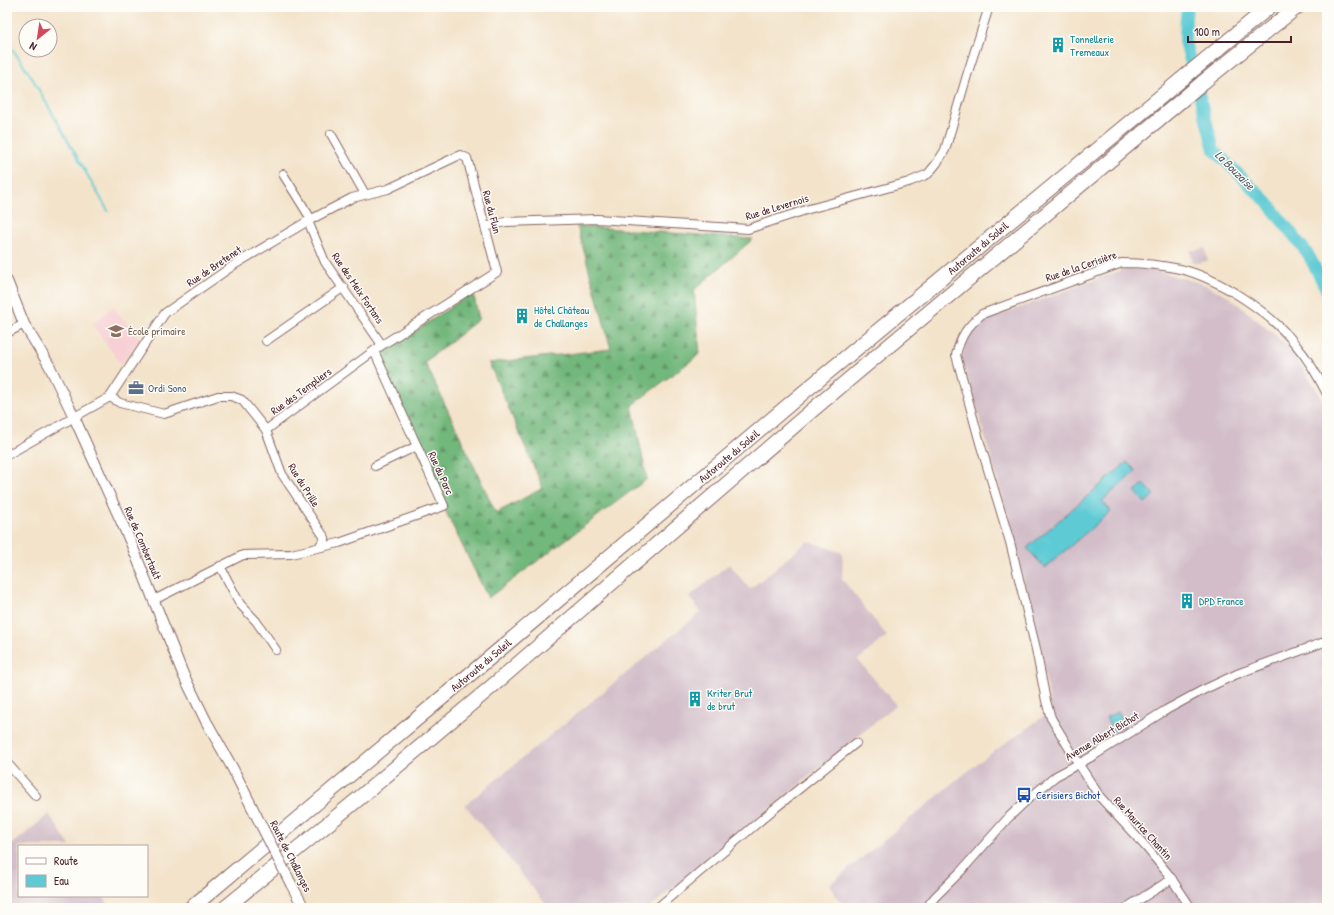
<svg xmlns="http://www.w3.org/2000/svg" width="1334" height="915" viewBox="0 0 1334 915" font-family="'Patrick Hand',sans-serif">
<style>
.built{fill:#f7cfd4}
.industrial{fill:#d2bdc8}
.forest{fill:url(#forest-firs);stroke:#5e6b54}
.water{fill:#5dcad4;stroke:#547480}
.lines{fill:none;stroke-linecap:round;stroke-linejoin:round}
.stream{stroke:#5dcad4;stroke-width:2}
.river{stroke:#5dcad4;stroke-width:12}
.minor-casing{stroke:#856463;stroke-width:10}
.tertiary-casing{stroke:#856463;stroke-width:12}
.motorway-casing{stroke:#856463;stroke-width:16}
.minor{stroke:#fff;stroke-width:8}
.tertiary{stroke:#fff;stroke-width:10}
.motorway{stroke:#fff;stroke-width:14}
.tertiary-bridge-casing{stroke:#856463;stroke-width:12;stroke-linecap:butt}
.tertiary-bridge{stroke:#fff;stroke-width:10}
.labels{text-anchor:middle;dominant-baseline:central;stroke-width:3;stroke-linejoin:round;paint-order:stroke}
.culture-label{font-size:11px;fill:#0d838f;stroke:#fdfcf7;text-anchor:start}
.street-label{font-size:11px;fill:#4a1f2b;stroke:#fdfcf7}
.education-label{font-size:11px;fill:#785e54;stroke:#fdfcf7;text-anchor:start}
.service-label{font-size:11px;fill:#4e5e75;stroke:#fdfcf7;text-anchor:start}
.transit-label{font-size:11px;fill:#164399;stroke:#fdfcf7;text-anchor:start}
.water-label{font-size:12px;font-style:italic;fill:#515b66;stroke:#fdfcf7}
</style>
<defs>
<pattern id="forest-firs" width="22" height="20" patternUnits="userSpaceOnUse"><rect width="22" height="20" fill="#72b77c"/><path d="M5 1l3.5 6h-7zM16 11l3.5 6h-7z" fill="#609466"/></pattern>
</defs>
<rect width="100%" height="100%" fill="#fdfcf7"/>
<filter id="ink" filterUnits="userSpaceOnUse"><feTurbulence type="fractalNoise" baseFrequency=".025" numOctaves="2"/><feDisplacementMap in="SourceGraphic" scale="8" xChannelSelector="R" yChannelSelector="G"/><feConvolveMatrix kernelMatrix="1 2 1 2 8 2 1 2 1" color-interpolation-filters="sRGB"/></filter>
<filter id="wash" filterUnits="userSpaceOnUse"><feTurbulence type="fractalNoise" baseFrequency=".012" numOctaves="4" result="noise"/><feDisplacementMap in="SourceGraphic" scale="16" xChannelSelector="R" yChannelSelector="G"/><feGaussianBlur stdDeviation="0.9" result="paint"/><feColorMatrix in="noise" values="0 0 0 0 0 0 0 0 0 0 0 0 0 0 0 0 0 1.4 0 .05"/><feComposite in="paint" operator="in"/></filter>
<g filter="url(#wash)">
<rect width="100%" height="100%" fill="#f3e3ca"/>
<path class="built" d="M114,306L121,317L140,339L121,364L92,324Z"/>
<g class="industrial">
<path d="M1205,248L1208,261L1193,264L1190,251Z"/>
<path d="M1127,268L1154,270L1204,284L1228,296L1287,345L1327,405V614L1325,637L1326,648H1327V908H845L829,885L979,762L1044,716L1051,709L1038,638L1004,501L962,360L965,343L974,328L984,321Z"/>
<path d="M808,541L843,553L842,579L887,636L858,660L896,705L649,908H549L465,805L701,612L689,597L729,564L750,589Z"/>
<path d="M49,814L70,846H19V896H103L110,908H7V849Z"/>
</g>
<path class="forest" d="M577,226L753,239L694,290L700,354L632,405L647,479L488,598L444,508L377,357L473,292L479,319L425,362L496,513L543,488L489,363L611,349Z"/>
<g class="water">
<path d="M1127,462L1136,471L1102,501L1111,511L1045,568L1027,548Z"/>
<path d="M1144,484L1154,495L1145,503L1135,491Z"/>
<path d="M1119,712L1125,726L1112,731L1106,717Z"/>
</g>
<g class="lines">
<path class="stream" d="M7,41L31,76L108,211"/>
<path class="river" d="M1188,7L1186,15L1185,41L1214,150L1267,202L1308,254L1327,291"/>
</g>
</g>
<g filter="url(#ink)">
<g class="lines">
<defs>
<g id="minor">
<path d="M331,134L365,194"/>
<path d="M283,174L311,219"/>
<path d="M308,221L325,262L382,345"/>
<path d="M485,227L505,222L597,219L748,229L809,209L909,182L928,174L937,163L945,150L968,72L989,7"/>
<path d="M7,333L24,324"/>
<path d="M266,341L344,287"/>
<path d="M266,430L282,474L325,538L319,547"/>
<path d="M7,455L110,397L165,313L234,265L308,221L352,198L388,189L460,155L467,158L497,272L382,345L266,430L242,400L231,396H218L164,414L120,403L110,397"/>
<path d="M375,466L417,446"/>
<path d="M220,566L240,604L256,621L276,650"/>
<path d="M154,600L243,555L291,554L339,543L444,506L374,351"/>
<path d="M7,763L36,796"/>
<path d="M657,908L774,809L856,743"/>
<path d="M930,908V903L935,897L962,870L1009,817L1028,799L1056,776L1093,756L1166,710L1203,690L1237,674L1327,641"/>
<path d="M1126,908L1172,879"/>
<path d="M1191,908L1169,875L1146,847L1100,797L1078,763L1051,718L1046,701L1036,649L1010,542L980,443L956,355C961,335 967,327 982,314L1122,263C1141,263 1161,265 1180,269C1219,278 1271,313 1296,345C1309,360 1318,376 1327,394"/>
</g>
<g id="tertiary">
<path d="M7,281L24,324L49,365L74,417L131,543L183,674L206,721L233,769L256,815"/>
<path d="M291,884L304,908"/>
</g>
<g id="motorway">
<path d="M191,908L505,645L804,392L1269,7"/>
<path d="M225,908L357,800L490,688L816,407L1202,83L1297,7"/>
</g>
</defs>
<use href="#minor" class="minor-casing"/>
<use href="#tertiary" class="tertiary-casing"/>
<use href="#motorway" class="motorway-casing"/>
<use href="#minor" class="minor"/>
<use href="#tertiary" class="tertiary"/>
<use href="#motorway" class="motorway"/>
<defs>
<path id="tertiary-bridge" d="M256,815L291,884"/>
</defs>
<use href="#tertiary-bridge" class="tertiary-bridge-casing"/>
<use href="#tertiary-bridge" class="tertiary-bridge"/>
</g>
</g>
<defs>
<symbol id="building-bare" viewBox="-9 -9 18 18"><path d="M-4-6H4V6H1V3H-1V6H-4ZM-2.5-4.3h1.7v1.8h-1.7ZM.8-4.3h1.7v1.8H.8ZM-2.5-1h1.7V.8h-1.7ZM.8-1h1.7V.8H.8Z" fill="#0f9aa8" stroke="#fdfcf7" stroke-width="2.5" paint-order="stroke"/></symbol>
<symbol id="school-bare" viewBox="-9 -9 18 18"><path d="M0-5L7-2L0 1L-7-2ZM-4 1L0 2.5L4 1V4Q0 6-4 4Z" fill="#8d6e63" stroke="#fdfcf7" stroke-width="2.5" paint-order="stroke"/></symbol>
<symbol id="office-bare" viewBox="-9 -9 18 18"><path d="M-6-3h4V-5.5h4V-3h4V5H-6ZM-1-4.5V-3h2v-1.5ZM-6 0V1H6V0Z" fill="#5c6f8a" stroke="#fdfcf7" stroke-width="2.5" paint-order="stroke"/></symbol>
<symbol id="bus-bare" viewBox="-9 -9 18 18"><path d="M-5-6H5V4H4V6H2V4H-2V6H-4V4H-5ZM-3.5-4V0h7V-4ZM-3.5 1.2v1.5H-2V1.2ZM2 1.2v1.5H3.5V1.2Z" fill="#1a4fb4" stroke="#fdfcf7" stroke-width="2.5" paint-order="stroke"/></symbol>
</defs>
<g fill-rule="evenodd">
<use href="#building-bare" x="1047" y="34" width="22" height="22"/>
<use href="#building-bare" x="511" y="305" width="22" height="22"/>
<use href="#school-bare" x="105" y="320" width="22" height="22"/>
<use href="#office-bare" x="125" y="377" width="22" height="22"/>
<use href="#building-bare" x="1176" y="590" width="22" height="22"/>
<use href="#building-bare" x="684" y="688" width="22" height="22"/>
<use href="#bus-bare" x="1013" y="784" width="22" height="22"/>
</g>
<g class="labels">
<g class="culture-label">
<text x="1070" y="39">Tonnellerie<tspan x="1070" dy="13">Tremeaux</tspan></text>
<text x="534" y="310">Hôtel Château<tspan x="534" dy="13">de Challanges</tspan></text>
<text x="1199" y="601">DPD France</text>
<text x="707" y="693">Kriter Brut<tspan x="707" dy="13">de brut</tspan></text>
</g>
<g class="street-label">
<text transform="translate(777 207) rotate(-17)">Rue de Levernois</text>
<text transform="translate(492 212) rotate(75)">Rue du Flun</text>
<text transform="translate(978 248) rotate(-40)">Autoroute du Soleil</text>
<text transform="translate(214 266) rotate(-34)">Rue de Bretenet</text>
<text transform="translate(1081 266) rotate(-19)">Rue de la Cerisière</text>
<text transform="translate(358 288) rotate(56)">Rue des Meix Fortans</text>
<text transform="translate(301 391) rotate(-36)">Rue des Templiers</text>
<text transform="translate(729 456) rotate(-40)">Autoroute du Soleil</text>
<text transform="translate(441 473) rotate(66)">Rue du Parc</text>
<text transform="translate(304 485) rotate(58)">Rue du Prille</text>
<text transform="translate(143 543) rotate(67)">Rue de Combertault</text>
<text transform="translate(481 665) rotate(-40)">Autoroute du Soleil</text>
<text transform="translate(1102 736) rotate(-31)">Avenue Albert Bichot</text>
<text transform="translate(1143 828) rotate(48)">Rue Maurice Chantin</text>
<text transform="translate(291 856) rotate(63)">Route de Challanges</text>
</g>
<g class="education-label">
<text x="128" y="331">École primaire</text>
</g>
<g class="service-label">
<text x="148" y="388">Ordi Sono</text>
</g>
<g class="transit-label">
<text x="1036" y="795">Cerisiers Bichot</text>
</g>
<g class="water-label">
<text transform="translate(1235 170) rotate(45)">La Bouzaise</text>
</g>
</g>
<rect width="1334" height="915" fill="none" stroke="#fdfcf7" stroke-width="24"/>
<rect x="18" y="845" width="130" height="52" fill="#fdfcf7" stroke="#b5a4a5"/>
<rect x="26" y="858" width="20" height="6" fill="#ffffff" stroke="#b5a4a5"/>
<text x="54" y="865" font-size="12" fill="#4a1f2b">Route</text>
<rect x="26" y="875" width="20" height="12" fill="#5dcad4" stroke="#b5a4a5"/>
<text x="54" y="885" font-size="12" fill="#4a1f2b">Eau</text>
<g transform="translate(38 38) rotate(210)"><circle r="19" fill="#fdfcf7" stroke="#b5a4a5"/>
<path d="M0-3L7 15L0 10L-7 15Z" fill="#d1495b"/>
<text y="-6" font-size="11" font-weight="bold" text-anchor="middle" fill="#4a1f2b">N</text>
</g>
<path d="M1188 36v6h103v-6" fill="none" stroke="#4a1f2b" stroke-width="2"/>
<text x="1194" y="36" font-size="12" fill="#4a1f2b" stroke="#fdfcf7" stroke-width="3" paint-order="stroke">100 m</text>
</svg>
